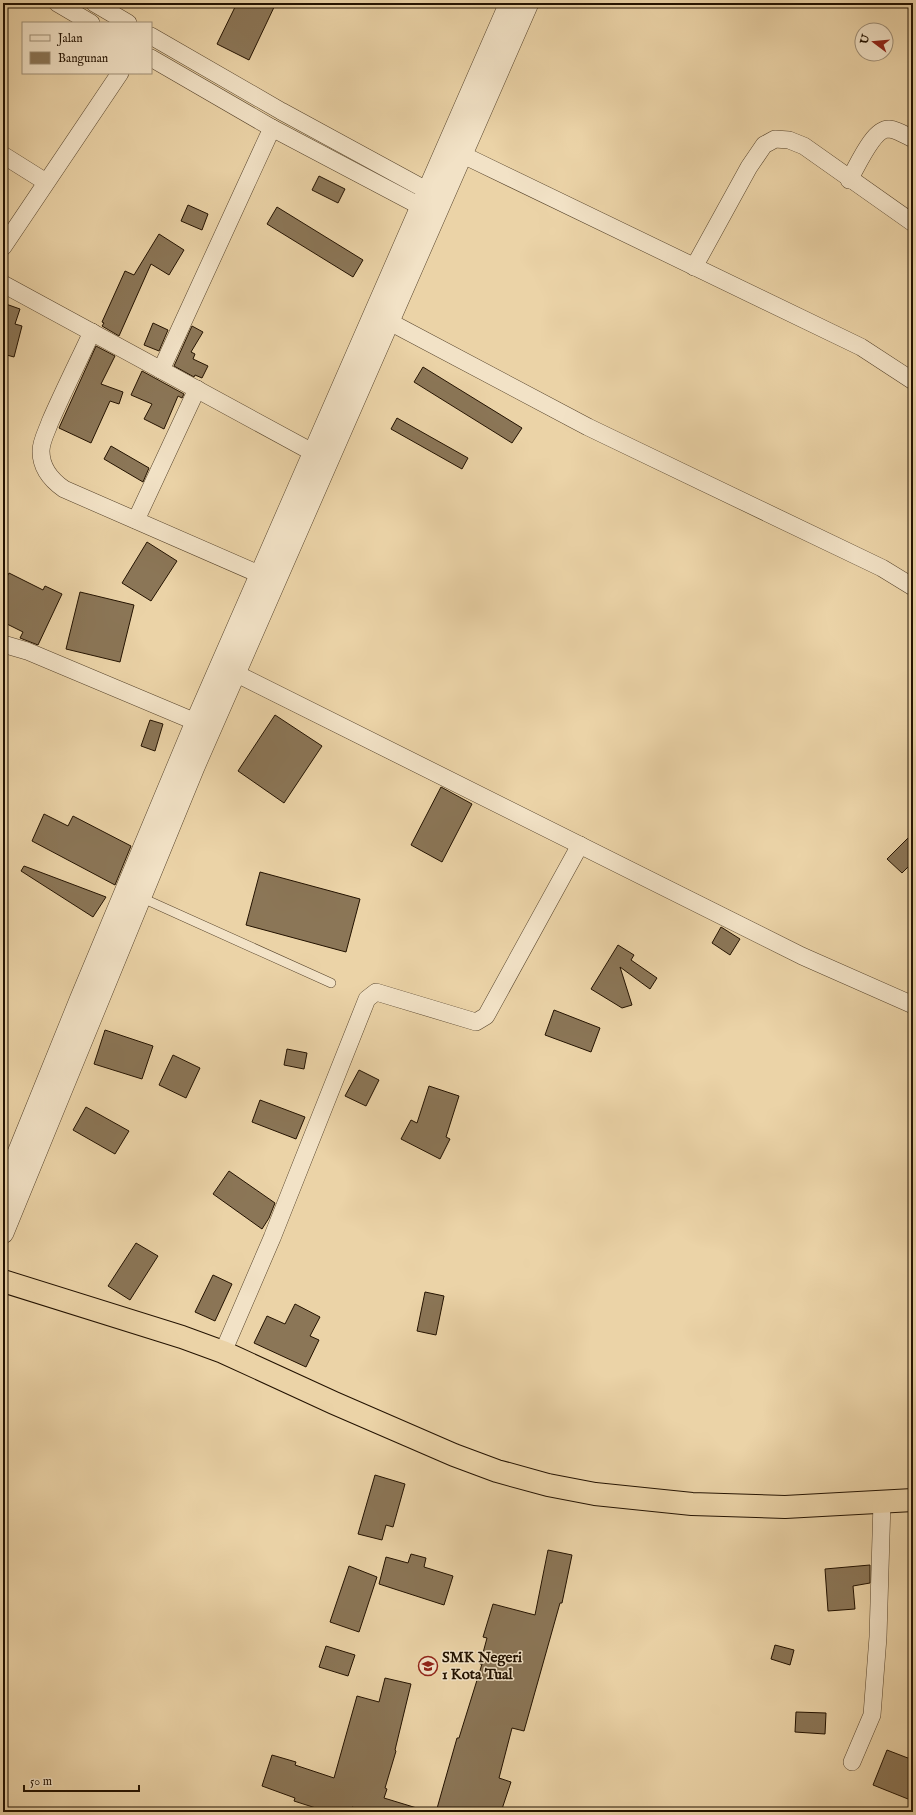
<svg xmlns="http://www.w3.org/2000/svg" width="916" height="1815" viewBox="0 0 916 1815" font-family="'IM FELL English',serif">
<style>
.building{fill:#8b7657;stroke:#231200}
.lines{fill:none;stroke-linecap:round;stroke-linejoin:round}
.service-casing{stroke:#55422a;stroke-width:10}
.minor-casing{stroke:#55422a;stroke-width:18}
.tertiary-casing{stroke:#55422a;stroke-width:22}
.trunk-casing{stroke:#231200;stroke-width:24}
.service{stroke:#f2e2c6;stroke-width:9}
.minor{stroke:#f2e2c6;stroke-width:17}
.tertiary{stroke:#f2e2c6;stroke-width:21}
.trunk{stroke:#ebd3a7;stroke-width:22}
.labels{text-anchor:middle;dominant-baseline:central;stroke-width:3;stroke-linejoin:round;paint-order:stroke}
.poi-label{font-size:15px;font-weight:bold;fill:#231200;stroke:#f2e2c6;text-anchor:start}
</style>
<rect width="100%" height="100%" fill="#ebd3a7"/>
<filter id="stains"><feTurbulence type="fractalNoise" baseFrequency=".005" numOctaves="4"/><feColorMatrix values="0 0 0 0 .2 0 0 0 0 .09 0 0 0 0 .02 0 0 0 .5 -.17"/></filter>
<radialGradient id="worn" r=".72"><stop offset=".6" stop-color="#630" stop-opacity="0"/><stop offset="1" stop-color="#630" stop-opacity=".3"/></radialGradient>
<g class="building">
<path d="M237,3H276L249,60L217,44Z"/>
<path d="M319,176L345,189L338,203L312,190Z"/>
<path d="M188,205L208,214L202,230L181,221Z"/>
<path d="M277,207L363,260L353,277L267,224Z"/>
<path d="M159,234L184,250L169,275L151,264L119,336L102,326L104,323L102,322L125,271L134,275Z"/>
<path d="M3,303L20,309L15,324L22,326L14,357L3,354Z"/>
<path d="M153,323L168,330L159,351L144,345Z"/>
<path d="M192,326L203,332L191,352L195,354L193,359L208,366L202,378L195,375L194,377L174,366Z"/>
<path d="M96,346L115,356L101,384L123,392L119,404L110,401L91,443L59,428Z"/>
<path d="M423,367L522,428L512,443L414,382Z"/>
<path d="M142,371L184,394L182,398L178,396L164,429L144,419L152,404L131,395Z"/>
<path d="M397,418L468,458L462,469L391,429Z"/>
<path d="M111,446L149,468L143,482L104,459Z"/>
<path d="M147,542L177,561L151,601L122,583Z"/>
<path d="M9,573L43,590L45,586L62,594L38,645L20,638L23,632L3,622V584Z"/>
<path d="M80,592L134,605L120,662L66,649Z"/>
<path d="M275,715L322,746L284,803L238,771Z"/>
<path d="M150,720L163,724L155,751L141,746Z"/>
<path d="M441,787L472,804L442,862L411,845Z"/>
<path d="M44,814L68,826L73,816L131,846L115,885L32,841Z"/>
<path d="M913,833V862L902,873L887,859Z"/>
<path d="M24,866L106,897L93,917L21,871Z"/>
<path d="M260,872L360,899L346,952L246,925Z"/>
<path d="M721,927L740,939L730,955L712,943Z"/>
<path d="M618,945L634,955L631,960L657,978L650,989L620,967L632,1005L622,1008L591,989Z"/>
<path d="M554,1010L600,1028L591,1052L545,1035Z"/>
<path d="M105,1030L153,1046L142,1079L94,1064Z"/>
<path d="M287,1049L307,1053L304,1069L284,1065Z"/>
<path d="M173,1055L200,1068L186,1098L159,1085Z"/>
<path d="M359,1070L379,1080L366,1106L345,1096Z"/>
<path d="M429,1086L459,1096L446,1137L450,1139L440,1159L401,1139L411,1120L417,1123Z"/>
<path d="M260,1100L305,1117L296,1139L252,1122Z"/>
<path d="M86,1107L129,1131L115,1154L73,1130Z"/>
<path d="M229,1171L275,1203L269,1218L262,1229L213,1194Z"/>
<path d="M136,1243L158,1256L130,1300L108,1286Z"/>
<path d="M213,1275L232,1284L215,1321L195,1312Z"/>
<path d="M425,1292L444,1296L436,1335L417,1331Z"/>
<path d="M295,1304L320,1317L310,1336L319,1340L306,1367L254,1343L267,1316L285,1324Z"/>
<path d="M375,1475L405,1484L393,1527L386,1525L382,1540L358,1534Z"/>
<path d="M548,1550L572,1555L562,1603H560L524,1731L512,1728L499,1778L511,1782L501,1812H436L457,1738H459L482,1664H480L487,1638L483,1637L493,1604L535,1615Z"/>
<path d="M411,1554L426,1558L424,1567L453,1576L444,1605L379,1584L386,1557L408,1563Z"/>
<path d="M870,1565V1583L853,1586L855,1609L828,1611L825,1569Z"/>
<path d="M349,1566L377,1577L359,1632L330,1622Z"/>
<path d="M775,1645L794,1650L790,1665L771,1659Z"/>
<path d="M326,1646L355,1655L348,1676L319,1667Z"/>
<path d="M385,1678L411,1684L395,1750L396,1751L385,1788L387,1789L384,1798L420,1809L419,1812H369L352,1807L351,1812H339L322,1808V1810L294,1801L295,1798L262,1786L272,1755L296,1762L295,1765L334,1778L357,1696L379,1702Z"/>
<path d="M796,1712L826,1713L825,1734L795,1732Z"/>
<path d="M887,1750L913,1760V1801L873,1785Z"/>
</g>
<g class="lines">
<defs>
<path id="service" d="M140,897L331,983"/>
<g id="minor">
<path d="M57,3L91,23"/>
<path d="M94,3L128,23"/>
<path d="M151,36L281,111L439,197"/>
<path d="M151,58L272,128L433,213"/>
<path d="M461,154L861,347L913,381"/>
<path d="M3,155L46,182"/>
<path d="M849,180C857,167 873,128 889,129C898,130 905,135 913,139"/>
<path d="M3,247L120,73"/>
<path d="M694,267L749,167L764,145L775,139L789,140L804,146L913,223"/>
<path d="M3,284L314,453"/>
<path d="M388,321L588,427L882,568L913,587"/>
<path d="M92,332C78,362 63,392 50,422C47,431 41,441 41,451C41,468 51,480 64,489L261,575"/>
<path d="M161,370L272,128"/>
<path d="M136,520L197,389"/>
<path d="M3,644L27,651L196,722"/>
<path d="M235,673L802,956L913,1005"/>
<path d="M223,1352L272,1238L367,999L376,992L476,1022L486,1016L580,845"/>
<path d="M852,1762L872,1715L878,1637L882,1502"/>
</g>
<g id="tertiary">
<path d="M3,1190L80,1000L196,722L510,3"/>
<path d="M3,1233L194,767L528,3"/>
</g>
<path id="trunk" d="M3,1281L182,1337L223,1352L334,1403L454,1455L497,1471L548,1485L595,1494L692,1504L785,1507L913,1500"/>
</defs>
<use href="#service" class="service-casing"/>
<use href="#minor" class="minor-casing"/>
<use href="#tertiary" class="tertiary-casing"/>
<use href="#trunk" class="trunk-casing"/>
<use href="#service" class="service"/>
<use href="#minor" class="minor"/>
<use href="#tertiary" class="tertiary"/>
<use href="#trunk" class="trunk"/>
</g>
<defs>
<symbol id="school-ring" viewBox="-11 -11 22 22"><circle r="9.5" fill="#f2e2c6" stroke="#8f2418" stroke-width="1.5"/><path d="M0-5L7-2L0 1L-7-2ZM-4 1L0 2.5L4 1V4Q0 6-4 4Z" fill="#8f2418"/></symbol>
</defs>
<g fill-rule="evenodd">
<use href="#school-ring" x="417" y="1655" width="22" height="22"/>
</g>
<g class="labels">
<g class="poi-label">
<text x="442" y="1657">SMK Negeri<tspan x="442" dy="17">1 Kota Tual</tspan></text>
</g>
</g>
<rect width="916" height="1815" fill="none" stroke="#ebd3a7" stroke-width="16"/>
<rect x="4" y="4" width="908" height="1807" fill="none" stroke="#231200" stroke-width="2"/>
<rect x="8" y="8" width="900" height="1799" fill="none" stroke="#231200"/>
<rect x="22" y="22" width="130" height="52" fill="#f2e2c6" stroke="#9f8f77"/>
<rect x="30" y="35" width="20" height="6" fill="#f2e2c6" stroke="#9f8f77"/>
<text x="58" y="42" font-size="12" fill="#231200">Jalan</text>
<rect x="30" y="52" width="20" height="12" fill="#8b7657" stroke="#9f8f77"/>
<text x="58" y="62" font-size="12" fill="#231200">Bangunan</text>
<g transform="translate(874 42) rotate(286)"><circle r="19" fill="#f2e2c6" stroke="#9f8f77"/>
<path d="M0-3L7 15L0 10L-7 15Z" fill="#8f2418"/>
<text y="-6" font-size="11" font-weight="bold" text-anchor="middle" fill="#231200">U</text>
</g>
<path d="M24 1785v6h115v-6" fill="none" stroke="#231200" stroke-width="2"/>
<text x="30" y="1785" font-size="12" fill="#231200" stroke="#f2e2c6" stroke-width="3" paint-order="stroke">50 m</text>
<rect width="100%" height="100%" filter="url(#stains)"/>
<rect width="100%" height="100%" fill="url(#worn)"/>
</svg>
